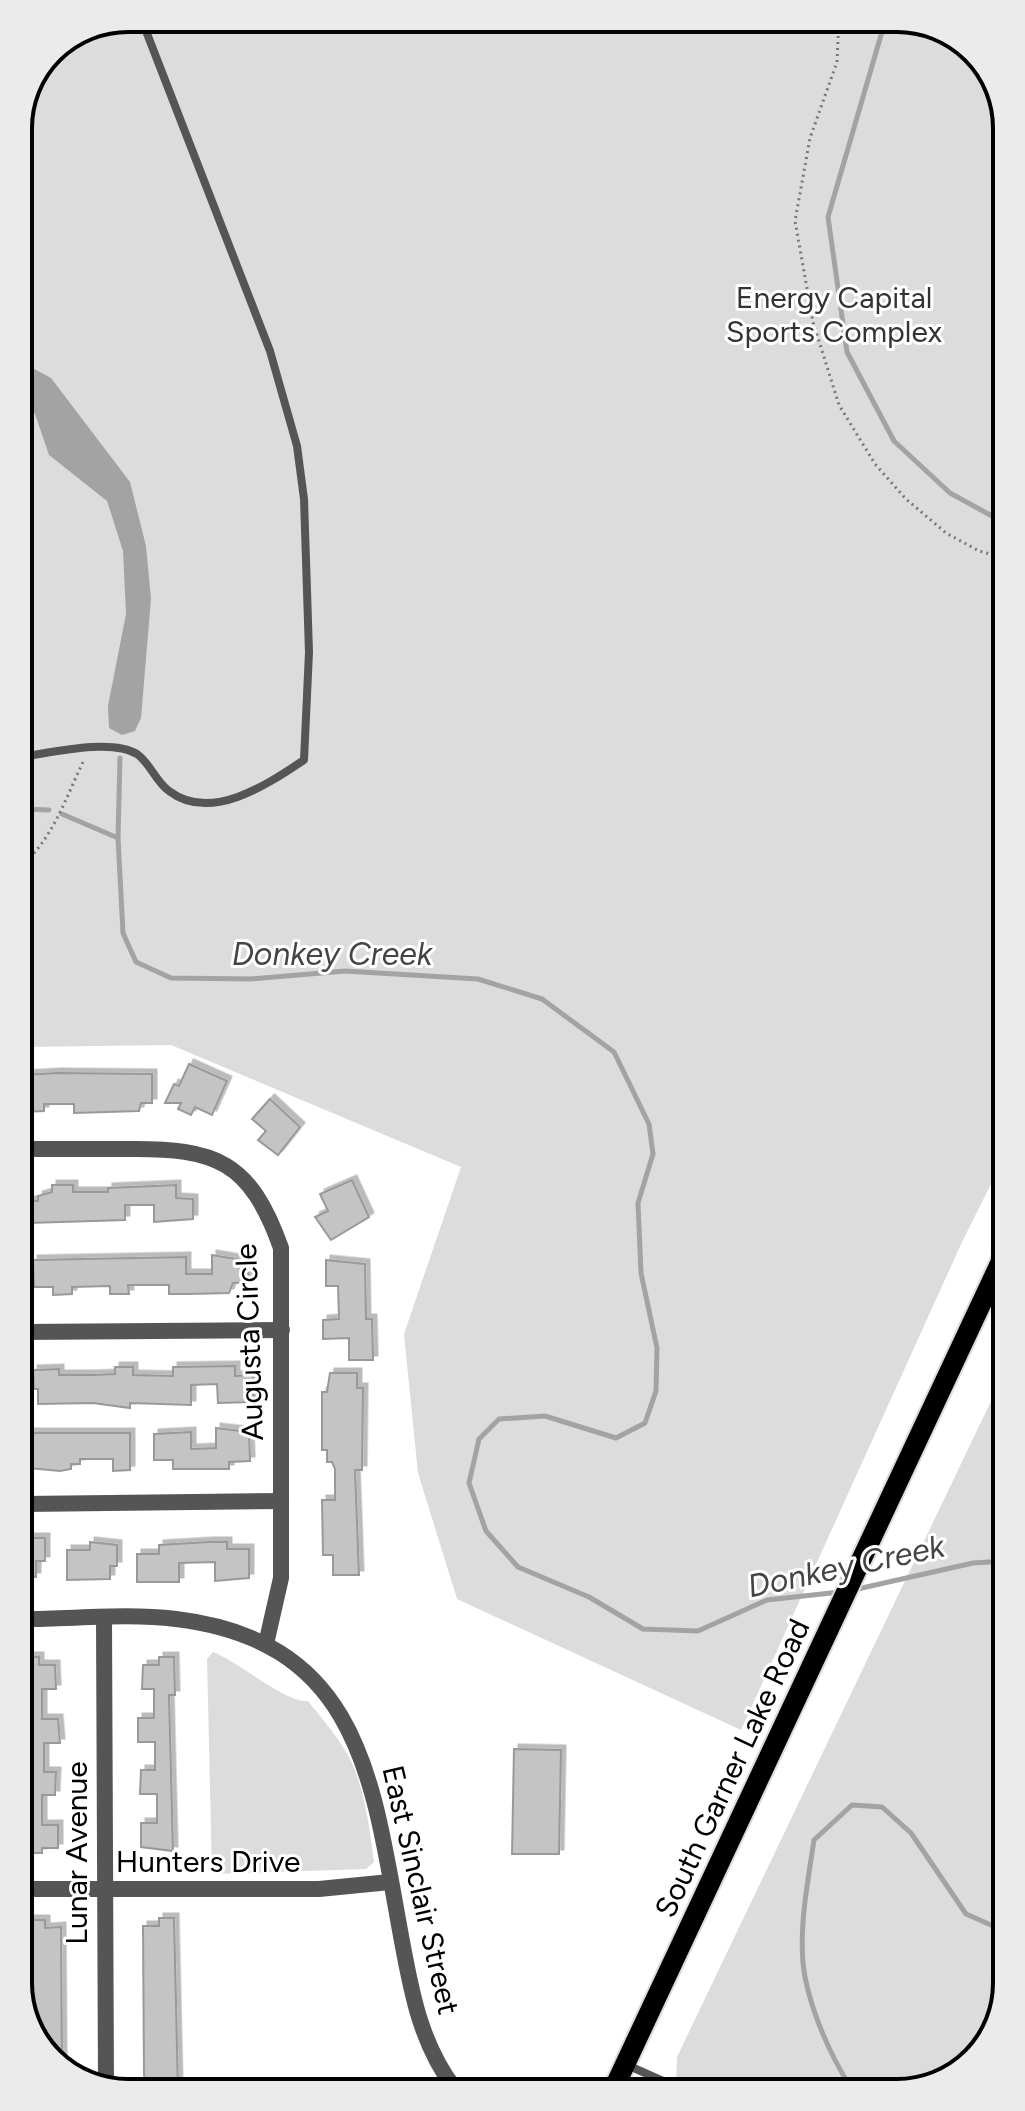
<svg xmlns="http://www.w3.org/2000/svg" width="1025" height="2111" viewBox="0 0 1025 2111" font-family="Figtree,sans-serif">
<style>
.green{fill:#dcdcdc}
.water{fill:#a3a3a3}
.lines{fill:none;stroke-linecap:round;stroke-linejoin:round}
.stream{stroke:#a3a3a3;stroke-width:5}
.building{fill:#c4c4c4;stroke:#999;stroke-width:2;filter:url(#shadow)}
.primary-casing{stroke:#dbdbdb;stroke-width:24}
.path{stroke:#777;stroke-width:3;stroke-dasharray:2 4;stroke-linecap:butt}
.lane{stroke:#555;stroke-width:8}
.street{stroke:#555;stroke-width:16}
.primary{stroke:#000;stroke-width:20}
.labels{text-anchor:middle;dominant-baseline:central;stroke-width:6;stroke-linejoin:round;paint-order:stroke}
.park-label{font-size:30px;fill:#333;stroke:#fff}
.street-label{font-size:30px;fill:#000;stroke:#fff}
.water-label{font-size:32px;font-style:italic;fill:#444;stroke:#fff}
.rim{fill:none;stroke:#000;stroke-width:4}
</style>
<defs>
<filter id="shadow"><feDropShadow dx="4.5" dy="-4.5" stdDeviation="0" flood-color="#0004"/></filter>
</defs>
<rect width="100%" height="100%" fill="#fff"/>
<g class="green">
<path d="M128,18H905L964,40L999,86L1003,1160L962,1242L741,1730L457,1599L418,1473L404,1334L461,1167L171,1045L22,1047L18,121L51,50Z"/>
<path d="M1004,1374L1007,1983L988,2044L939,2085L676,2087L677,2057Z"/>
<path d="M213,1652C238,1661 285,1703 308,1701C323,1720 341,1740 352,1763C365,1792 370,1831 374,1862L366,1869L212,1874L207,1659Z"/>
</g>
<path class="water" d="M27,365L51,378L130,482L146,546L151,599L141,718L135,731L122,735L109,728L108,706L126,614L123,551L107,501L49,455L35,414L19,395V368Z"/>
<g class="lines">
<g class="stream">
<path d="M886,18L828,217L847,352L894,441L950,493L1001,521"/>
<path d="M21,809L49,810"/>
<path d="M62,814L118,838L123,933L136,962L171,978L250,979L345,971L478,979L542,999L614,1052L649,1124L653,1154L638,1203L641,1273L657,1348L656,1391L645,1423L616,1438L545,1416L499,1419L479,1439L469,1483L486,1531L518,1567L589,1597L643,1629L698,1631L767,1600L840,1592"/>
<path d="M118,838L120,758"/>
<path d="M853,1590L973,1563L1005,1561"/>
<path d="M850,2086C830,2055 812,2013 805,1977C797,1935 808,1881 814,1840L852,1805L882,1807L911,1833L966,1914L1007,1932"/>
</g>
</g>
<g class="building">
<path d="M189,1064L227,1081L212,1115L195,1107L191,1115L178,1109L181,1103H165L174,1084L179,1086Z"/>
<path d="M57,1073L152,1074V1103H141L139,1111L74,1113V1104H44V1111L22,1112V1075Z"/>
<path d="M270,1099L300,1127L278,1155L258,1140L266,1131L252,1119Z"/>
<path d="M352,1180L369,1217L331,1240L315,1217L328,1211L320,1194Z"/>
<path d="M52,1185H73V1192H108V1188L176,1185V1198L193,1199V1219L154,1222V1205H125V1220L29,1223V1201H38V1196L52,1192Z"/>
<path d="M212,1255L248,1261V1282L233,1283L229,1293L188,1294H169V1285H128L129,1294H110V1286L72,1287V1294L53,1295V1287H34L33,1260L186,1257V1274H212Z"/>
<path d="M326,1260L365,1264L366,1319H372L373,1360H349V1338L323,1339V1320L339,1319L338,1286H326Z"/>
<path d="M235,1366V1376L253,1375L254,1402L218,1403L217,1384L191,1385V1405L130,1403V1408L93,1403L38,1404V1389H34L33,1370L59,1369V1375H93L115,1374V1367H133V1375L173,1376V1367Z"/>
<path d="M330,1373H357V1388H363L362,1470H355L359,1575H333V1555H323L322,1500H335V1469L332,1462H327V1450H322V1392H327Z"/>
<path d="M216,1428L249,1432L250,1461L229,1462V1469H173V1460H154V1434L191,1432V1449L216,1448Z"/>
<path d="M29,1433H130V1470L113,1471V1459H80V1464H71V1469L60,1471L29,1468Z"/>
<path d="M24,1538H45V1561H36V1577H24Z"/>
<path d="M90,1542L117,1545V1566H110V1579L67,1580V1550H90Z"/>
<path d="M209,1542H227V1549H249V1578L215,1581V1562L179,1563V1582H137V1554H159V1545Z"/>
<path d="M25,1657H39V1665H55L56,1689H42V1719H58L60,1743H44V1772H56L55,1795H42V1825H58V1848H42V1853H26Z"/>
<path d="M159,1657H174L175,1695H169L173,1851L141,1847V1823H157V1794H140L141,1770H155V1742H138V1718H154V1689H142L143,1665H159Z"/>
<path d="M514,1749L561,1750L559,1854H512Z"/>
<path d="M159,1918H174L178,2091L145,2086L144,2074L143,1926H159Z"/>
<path d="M29,1920H45V1928L61,1927L62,2071L31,2031Z"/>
</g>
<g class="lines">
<defs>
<path id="primary" d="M614,2088L1004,1255"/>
</defs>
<use href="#primary" class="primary-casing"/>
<g class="path">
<path d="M839,18L837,62L810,138L795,221L813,322L839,405L875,464L906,499L946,533L979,551L1001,557"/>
<path d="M21,866C53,839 66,797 84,760"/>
</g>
<g class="lane">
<path d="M21,757C50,753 111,738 137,754C150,763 156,782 169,791C211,823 268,784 304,760L309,652L304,499L297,446L270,351L141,18"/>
<path d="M627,2065L663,2081"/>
</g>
<g class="street">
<path d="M23,1149C58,1149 93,1149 128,1149C216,1148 250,1161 281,1248V1578L266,1644"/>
<path d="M23,1332L282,1330"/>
<path d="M24,1504L281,1501"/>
<path d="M25,1619C74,1619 127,1613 176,1619C357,1641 372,1775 399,1925C410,1984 418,2041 455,2089"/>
<path d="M104,1619L106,2087"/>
<path d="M26,1889H319L390,1882"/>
</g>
<use href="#primary" class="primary"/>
</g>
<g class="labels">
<g class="park-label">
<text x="834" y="297">Energy Capital<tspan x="834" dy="34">Sports Complex</tspan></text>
</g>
<g class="street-label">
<text transform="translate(249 1342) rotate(-92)">Augusta Circle</text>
<text transform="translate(732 1768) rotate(-65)">South Garner Lake Road</text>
<text transform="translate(76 1853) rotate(-90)">Lunar Avenue</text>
<text x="208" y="1861">Hunters Drive</text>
<text transform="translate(421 1890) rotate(77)">East Sinclair Street</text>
</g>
<g class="water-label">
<text x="332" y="954">Donkey Creek</text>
<text transform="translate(846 1566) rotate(-12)">Donkey Creek</text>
</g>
</g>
<path d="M0 0H1025V2111H0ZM128 32H897A96 96 0 0 1 993 128V1983A96 96 0 0 1 897 2079H128A96 96 0 0 1 32 1983V128A96 96 0 0 1 128 32Z" fill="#ebebeb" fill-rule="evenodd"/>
<path class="rim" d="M128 32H897A96 96 0 0 1 993 128V1983A96 96 0 0 1 897 2079H128A96 96 0 0 1 32 1983V128A96 96 0 0 1 128 32Z"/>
</svg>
